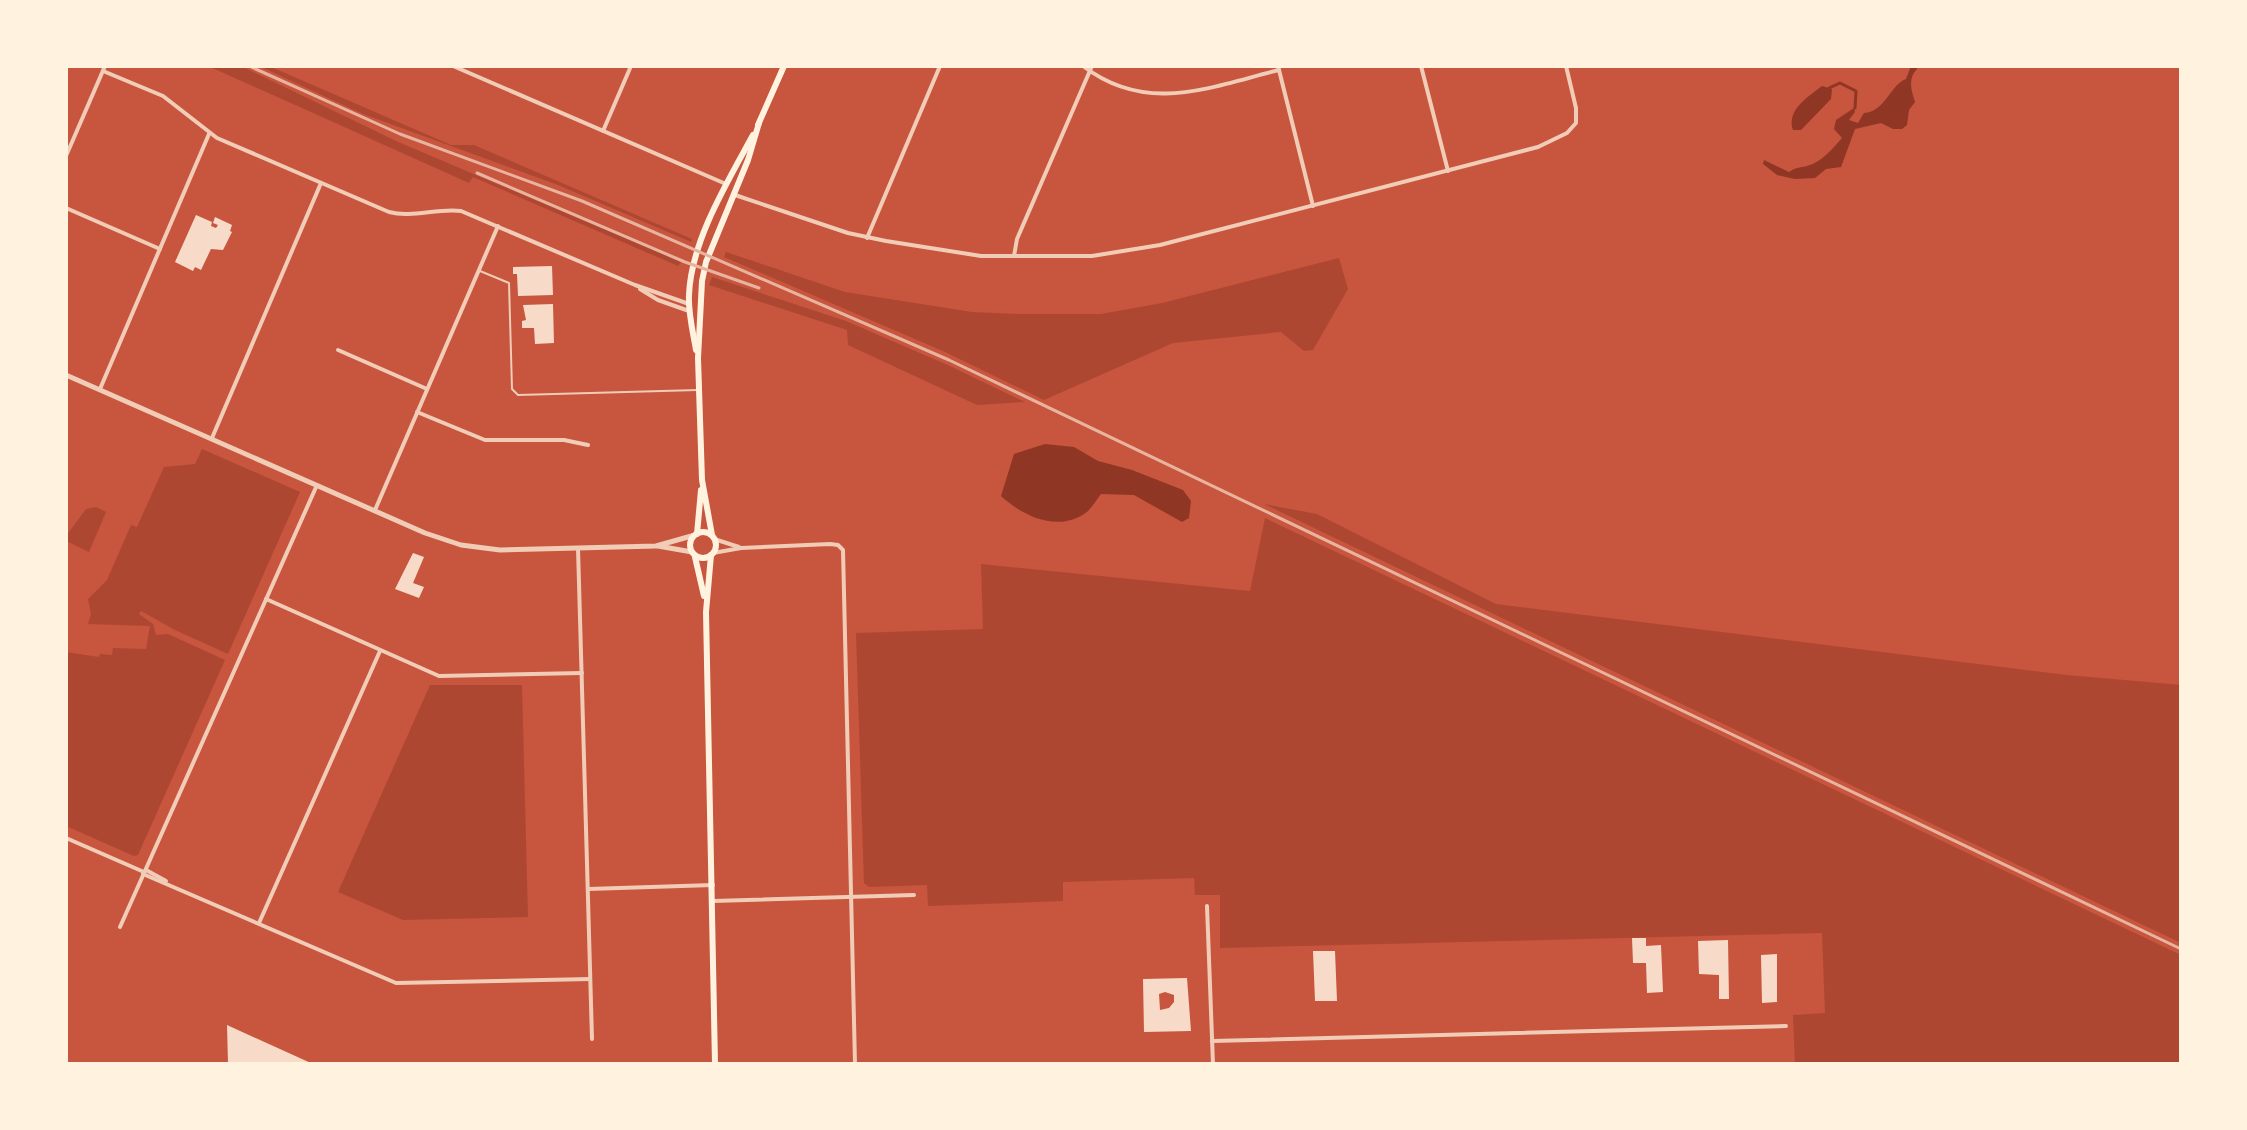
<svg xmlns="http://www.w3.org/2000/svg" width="2247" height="1130" viewBox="0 0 2247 1130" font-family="Georgia,serif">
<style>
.green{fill:#ae4732}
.water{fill:#8f3625}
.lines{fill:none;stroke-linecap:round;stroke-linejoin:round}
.stream{stroke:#8f3625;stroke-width:3}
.building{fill:#f7dbc8;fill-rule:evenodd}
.service{stroke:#f1ccb7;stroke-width:2}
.minor{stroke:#f1ccb7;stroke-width:4}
.tertiary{stroke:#f1ccb7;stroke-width:5}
.secondary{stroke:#fff3e0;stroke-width:6}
.rail{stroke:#e9b49f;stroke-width:3}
</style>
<rect width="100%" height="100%" fill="#c8553d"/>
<g class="green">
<path d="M208,66H241L396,141L681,262L678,266L473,177L469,183Z"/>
<path d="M259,66H269L451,145H474L692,239L691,242L558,185L363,114Z"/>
<path d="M726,252L845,292L972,312L1017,314H1101L1162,303L1339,258L1348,289L1313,350L1304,351L1281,332L1173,343L1044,400L945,352L724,257Z"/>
<path d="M712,277L846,321L950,366L1025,402L977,405L848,345L847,330L709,285Z"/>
<path d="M202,449L300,492L228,654L175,630L141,611L139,614L153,624L156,635L168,634L225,660L138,855L134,856L66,826V652L99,657L100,654L112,655L113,648L146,649L150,626L88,624L91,614L88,599L107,580L131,525L137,527L164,467L195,464Z"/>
<path d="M1264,504L1317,514L1496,604L2067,675L2181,685V943Z"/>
<path d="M96,507L106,512L89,552L66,541V536L86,509Z"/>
<path d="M1265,518L2181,955V1064H1795L1793,1015L1825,1013L1822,933L1220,948V895H1195L1194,878L1063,882V901L928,906L927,885L869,887L864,883L856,633L983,629L981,564L1250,591Z"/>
<path d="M430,685H522L528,917L403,920L338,892Z"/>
</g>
<g class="water">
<path d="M1911,66H1920C1908,76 1910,87 1915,102L1909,110L1907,125L1902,129H1893L1881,123L1855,129L1841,167L1826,169L1815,178L1795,179L1777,175L1763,164L1764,160L1789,172C1796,167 1799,168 1807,166C1821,163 1833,148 1842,138L1834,129L1836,120L1854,108L1855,112L1849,120L1858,123L1864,113C1885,112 1890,85 1906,79Z"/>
<path d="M1822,86L1832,89L1831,99L1801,130H1793C1786,110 1808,97 1822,86Z"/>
<path d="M1045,444L1074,447L1098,461L1132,470L1183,490L1191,501L1189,518L1182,522L1134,495L1101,494C1096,500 1091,510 1084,514C1056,532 1023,516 1001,496L1014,454Z"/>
</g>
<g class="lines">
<path class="stream" d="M1829,88L1840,83L1856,91L1855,108"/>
</g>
<g class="building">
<path d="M196,215L212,222L211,226L216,228L218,225L213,223L215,217L232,225L230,231L232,232L223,250L211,249L201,270L195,267L193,271L175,262Z"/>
<path d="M552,266L553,295L518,296L517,274H513V267Z"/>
<path d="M553,304L554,343L535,344L534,328H522V321L526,320L523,305Z"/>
<path d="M413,553L424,557L413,583L424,587L419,598L395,589Z"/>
<path d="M1632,938H1646V946L1661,945L1663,992L1647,993L1646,963H1633Z"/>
<path d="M1728,940L1729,999H1719V975L1699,974L1698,941Z"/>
<path d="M1313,951H1335L1337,1001H1315Z"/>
<path d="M1777,954V1002L1762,1003L1761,955Z"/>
<path d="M1187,978L1191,1031L1144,1032L1143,979ZM1165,992L1174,995V1002L1169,1008L1160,1010L1159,994Z"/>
<path d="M227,1025L313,1064H228Z"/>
</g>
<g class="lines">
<path class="service" d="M480,271L509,283L512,389L518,395L698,390"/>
<g class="minor">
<path d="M453,66L726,184"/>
<path d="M1083,66C1147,115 1210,87 1279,70"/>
<path d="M1278,66L1313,206"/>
<path d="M1421,66L1448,171"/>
<path d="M103,71L163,96L217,138L389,212C412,218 437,208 461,211L635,285L689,304"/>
<path d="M603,131L631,66"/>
<path d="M66,156L105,66"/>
<path d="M735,195L848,233L886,241L981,256H1092L1160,245L1538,147L1567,133L1576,123V108L1566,66"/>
<path d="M66,208L160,249"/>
<path d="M867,238L940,66"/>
<path d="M1014,256L1017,239L1092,66"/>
<path d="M640,289L658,300L689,311"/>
<path d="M338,350L427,389"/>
<path d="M100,389L209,134"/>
<path d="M417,412L485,440H564L588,445"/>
<path d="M212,438L321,183"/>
<path d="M375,510L498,226"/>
<path d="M714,539L739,547"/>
<path d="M578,548L592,1039"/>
<path d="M713,553L741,548L830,544L838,545L843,550L855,1064"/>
<path d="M266,599L439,676L582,673"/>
<path d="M66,838L144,872"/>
<path d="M146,870L166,881"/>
<path d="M143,874L396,983L590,979"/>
<path d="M588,889L713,885"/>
<path d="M713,901L914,895"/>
<path d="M1207,906L1213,1064"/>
<path d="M259,923L380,651"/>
<path d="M120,927L317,485"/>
<path d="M1212,1041L1786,1026"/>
</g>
<g class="tertiary">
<path d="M66,375L425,533L461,545L500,550L656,546L695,535"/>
<path d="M658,546L692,552"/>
</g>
<g class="secondary">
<path d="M758,125L784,66"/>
<path d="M696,350C693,332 688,313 689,295C691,241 728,181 753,135"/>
<circle cx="703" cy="545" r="13"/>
<path d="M697,534L701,490"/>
<path d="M712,535L702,480L698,358L702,281L706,262L748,160L759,123"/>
<path d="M711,555L706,612L715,1064"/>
<path d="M695,557L704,596"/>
</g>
<g class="rail">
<path d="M249,66L400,134L582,201L949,360L2181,949"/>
<path d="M477,173L685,262L759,288"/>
</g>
</g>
<rect width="2247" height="1130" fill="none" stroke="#fff3e0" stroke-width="136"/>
</svg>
